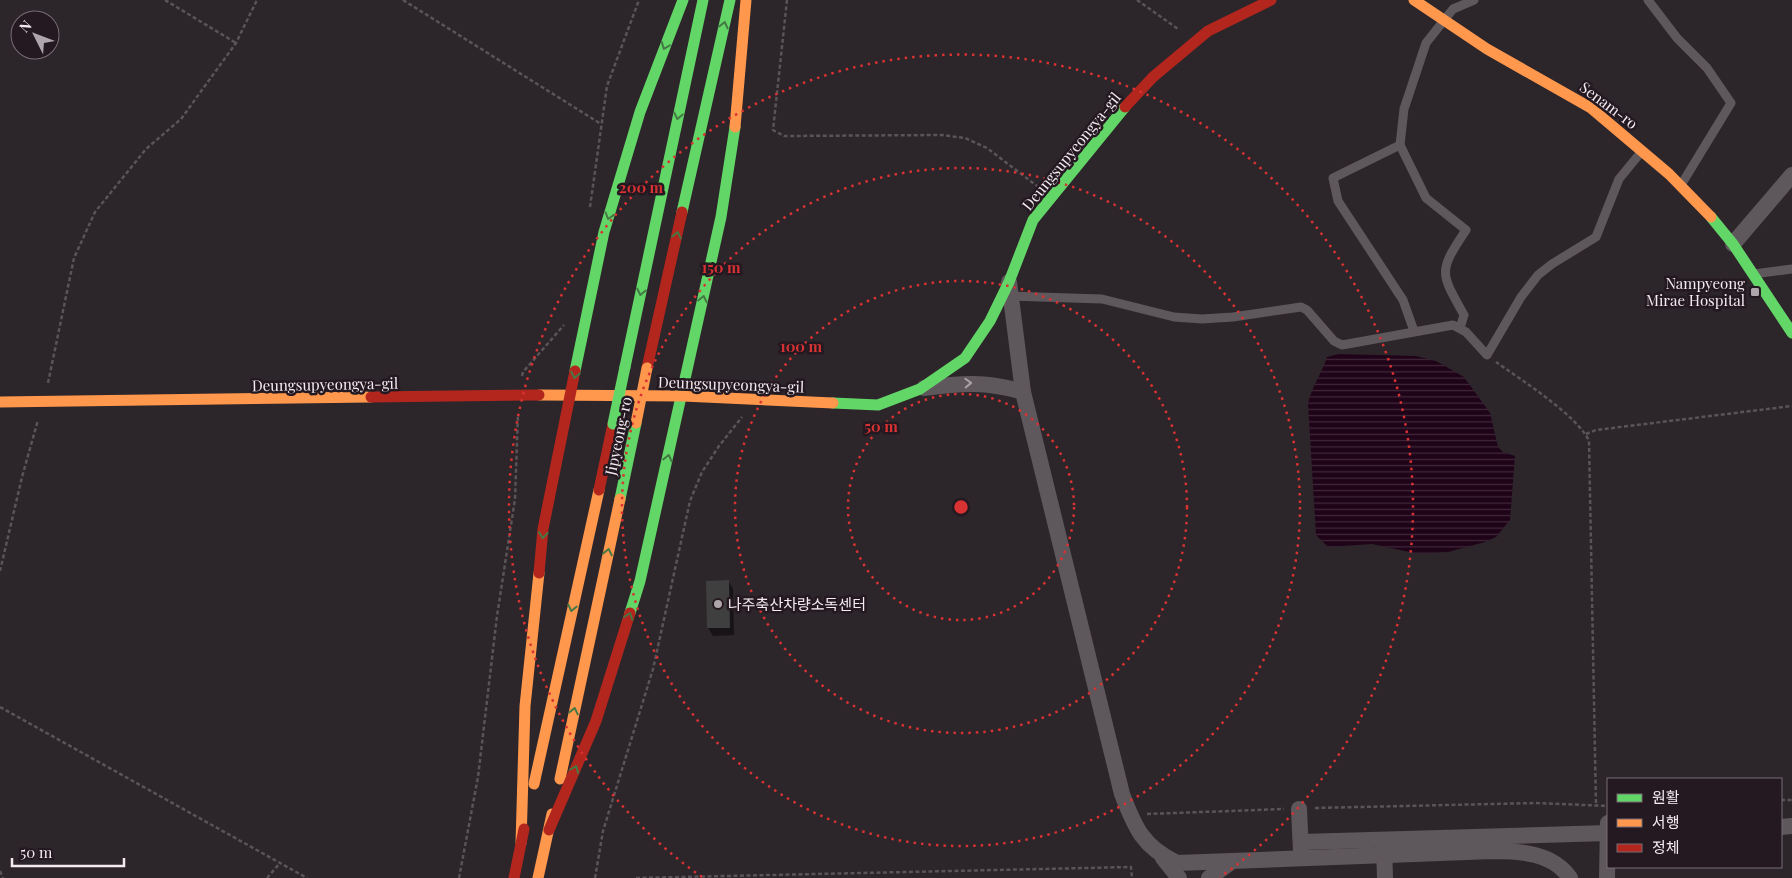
<svg xmlns="http://www.w3.org/2000/svg" width="1792" height="878" viewBox="0 0 1792 878" font-family="'Playfair Display','Noto Sans KR',serif">
<style>
.water{fill:url(#water-rules)}
.shadow{fill:#0007}
.building{fill:#403f3f}
.lines{fill:none;stroke-linecap:round;stroke-linejoin:round}
.path{stroke:#595457;stroke-width:2.5;stroke-dasharray:4 2.5;stroke-linecap:butt}
.lane{stroke:#5e575c;stroke-width:9}
.street{stroke:#5e575c;stroke-width:16}
.fast{stroke:#63d668;stroke-width:11}
.slow{stroke:#ff974d;stroke-width:11}
.jam{stroke:#b3261e;stroke-width:11}
.fast-bridge{stroke:#63d668;stroke-width:11}
.slow-bridge{stroke:#ff974d;stroke-width:11}
.oneway{stroke:#447844}
.oneway2{stroke:#a9a1a6}
.ring{fill:none;stroke:#d83232;stroke-width:2.5;stroke-dasharray:2.5 5}
.poi-dot{fill:#aea6ab;stroke:#251921;stroke-width:2}
.labels{text-anchor:middle;dominant-baseline:central;stroke-width:5;stroke-linejoin:round;paint-order:stroke}
.street-label{font-size:15px;fill:#f4ebf1;stroke:#251921}
.poi-label{font-size:15px;fill:#f4ebf1;stroke:#251921;text-anchor:end}
.centre{fill:#d83232;stroke:#251921;stroke-width:2.5}
.ring-label{font-size:15px;text-anchor:middle;font-weight:bold;fill:#d83232;stroke:#251921;stroke-width:5;stroke-linejoin:round;paint-order:stroke}
</style>
<defs>
<pattern id="water-rules" width="6" height="5" patternUnits="userSpaceOnUse" patternTransform="scale(1.25)"><rect width="6" height="5" fill="#1f0318"/><path d="M0 2.5h6" fill="none" stroke="#40283a"/></pattern>
</defs>
<rect width="100%" height="100%" fill="#2c252a"/>
<path class="water" d="M1339,354L1416,356L1436,361L1464,377L1490,413L1498,447L1503,452L1515,456L1510,520L1496,537L1485,542L1448,552L1419,554L1372,544L1328,547L1316,535L1308,404C1311,387 1322,374 1327,357Z"/>
<path class="shadow" d="M707,582H729L733,589L734,635L713,636L708,628Z"/>
<path class="building" d="M729,580L730,628H707L706,581Z"/>
<g class="lines">
<g class="path">
<path d="M165,0L236,43"/>
<path d="M403,0L601,124"/>
<path d="M787,0L773,130L784,136L942,135L965,138L987,148L1037,186"/>
<path d="M1137,0L1178,29"/>
<path d="M590,207L607,86L639,0"/>
<path d="M1496,362C1520,379 1578,416 1589,441L1596,806"/>
<path d="M522,376L523,372L564,325"/>
<path d="M48,383L74,258L95,212L146,149L181,119L236,43L257,0"/>
<path d="M1586,434L1596,430L1792,406"/>
<path d="M0,571L22,477L38,420"/>
<path d="M0,707L307,878"/>
<path d="M1781,800H1792"/>
<path d="M1315,808L1536,803L1608,806"/>
<path d="M1147,814L1284,809"/>
<path d="M0,871L3,878"/>
<path d="M267,878L280,863"/>
<path d="M459,878L478,777L497,616L515,499L518,414"/>
<path d="M595,878L603,831L653,669L690,501L702,472L719,446L742,417"/>
<path d="M636,878L1131,867L1132,878"/>
</g>
<g class="lane">
<path d="M1648,0L1677,38L1707,68L1731,103L1681,185"/>
<path d="M1400,145L1426,198L1466,230C1438,272 1440,272 1464,315L1460,328"/>
<path d="M1754,274L1792,269"/>
<path d="M1011,296L1102,299L1174,317L1202,319L1233,317L1301,307L1307,310L1334,341L1342,345L1453,325L1466,332L1487,355L1521,297L1538,275L1552,264L1596,237L1619,179L1642,151"/>
<path d="M1414,331L1403,300L1338,201L1333,178L1400,145L1404,109L1426,43L1453,9L1474,0"/>
</g>
<g class="street">
<path d="M1733,244L1792,175"/>
<path d="M1009,282L1023,392L1122,794C1135,828 1143,847 1177,863L1493,851C1521,851 1553,853 1570,878"/>
<path d="M924,388C961,383 987,381 1023,392"/>
<path d="M1299,809L1301,852"/>
<path d="M1781,827L1792,826"/>
<path d="M1301,842L1608,833"/>
<path d="M1384,846L1385,878"/>
<path d="M1163,858L1179,878"/>
<path d="M1209,878L1231,862"/>
<path d="M1607,878L1608,823"/>
</g>
<g class="fast">
<path d="M682,212L730,0"/>
<path d="M1711,217L1733,244L1792,333"/>
<path d="M625,367L703,0"/>
<path d="M575,371L604,232L640,112L683,0"/>
<path d="M833,403L878,405L920,389L965,358L990,321L1009,282L1033,220L1125,107"/>
<path d="M620,499L636,423"/>
<path d="M630,613L640,581L721,217L735,127"/>
</g>
<g class="slow">
<path d="M1414,0L1487,49L1591,108L1669,174L1711,217"/>
<path d="M735,127L746,0"/>
<path d="M539,395L683,396L833,403"/>
<path d="M0,402L371,397"/>
<path d="M560,779L620,499"/>
<path d="M534,784L599,490"/>
<path d="M521,843L525,706L539,573"/>
<path d="M538,878L552,814"/>
</g>
<g class="jam">
<path d="M1125,107L1153,77L1208,31L1271,0"/>
<path d="M647,368L682,212"/>
<path d="M371,397L539,395"/>
<path d="M599,490L613,424"/>
<path d="M539,573L543,529L575,371"/>
<path d="M549,830L596,721L630,613"/>
<path d="M514,878L524,829"/>
</g>
<path class="fast-bridge" d="M613,424L625,367"/>
<path class="slow-bridge" d="M636,423L647,368"/>
</g>
<defs><path id="oneway-chevron" d="M-2-3.5L2.5 0L-2 3.5" fill="none" stroke-width="1.6" stroke-linecap="round" stroke-linejoin="round" transform="scale(1.25)"/></defs>
<g class="oneway">
<use href="#oneway-chevron" transform="translate(724 25) rotate(-77)"/>
<use href="#oneway-chevron" transform="translate(665 46) rotate(111)"/>
<use href="#oneway-chevron" transform="translate(678 116) rotate(102)"/>
<use href="#oneway-chevron" transform="translate(609 216) rotate(107)"/>
<use href="#oneway-chevron" transform="translate(677 235) rotate(-77)"/>
<use href="#oneway-chevron" transform="translate(641 292) rotate(102)"/>
<use href="#oneway-chevron" transform="translate(703 299) rotate(-78)"/>
<use href="#oneway-chevron" transform="translate(575 375) rotate(102)"/>
<use href="#oneway-chevron" transform="translate(668 458) rotate(-77)"/>
<use href="#oneway-chevron" transform="translate(543 535) rotate(97)"/>
<use href="#oneway-chevron" transform="translate(608 552) rotate(-78)"/>
<use href="#oneway-chevron" transform="translate(572 608) rotate(102)"/>
<use href="#oneway-chevron" transform="translate(629 616) rotate(-72)"/>
<use href="#oneway-chevron" transform="translate(574 711) rotate(-78)"/>
<use href="#oneway-chevron" transform="translate(575 769) rotate(-67)"/>
</g>
<use class="oneway2" href="#oneway-chevron" transform="translate(968 383) rotate(-2)"/>
<g class="ring">
<circle cx="961" cy="507" r="113"/>
<circle cx="961" cy="507" r="226"/>
<circle cx="961" cy="507" r="339"/>
<path d="M702 877A452 452 0 1 1 1220 877"/>
</g>
<g class="poi-dot">
<rect x="1750" y="287" width="10" height="10" rx="2.5"/>
<circle cx="718" cy="604" r="5"/>
</g>
<g class="labels">
<g class="street-label">
<text transform="translate(1609 105) rotate(37)">Senam-ro</text>
<text transform="translate(1071 151) rotate(-51)">Deungsupyeongya-gil</text>
<text transform="translate(325 384) rotate(-1)">Deungsupyeongya-gil</text>
<text transform="translate(731 384) rotate(2)">Deungsupyeongya-gil</text>
<text transform="translate(618 436) rotate(-78)">Jipyeong-ro</text>
</g>
<g class="poi-label">
<text x="1745" y="283">Nampyeong<tspan x="1745" dy="17">Mirae Hospital</tspan></text>
<text x="728" y="604" text-anchor="start">나주축산차량소독센터</text>
</g>
</g>
<circle cx="961" cy="507" r="8" class="centre"/>
<g class="ring-label">
<text x="641" y="193">200 m</text>
<text x="721" y="273">150 m</text>
<text x="801" y="352">100 m</text>
<text x="881" y="432">50 m</text>
</g>
<rect x="1607" y="778" width="175" height="90" fill="#251921" stroke="#786d74"/>
<rect x="1617" y="794" width="25" height="8" fill="#63d668" stroke="#786d74"/>
<text x="1652" y="803" font-size="15" fill="#f4ebf1">원활</text>
<rect x="1617" y="819" width="25" height="8" fill="#ff974d" stroke="#786d74"/>
<text x="1652" y="828" font-size="15" fill="#f4ebf1">서행</text>
<rect x="1617" y="844" width="25" height="8" fill="#b3261e" stroke="#786d74"/>
<text x="1652" y="853" font-size="15" fill="#f4ebf1">정체</text>
<g transform="translate(35 35) rotate(312)"><circle r="24" fill="#251921" stroke="#786d74"/>
<path d="M0-4L9 19L0 12L-9 19Z" fill="#aea6ab"/>
<text y="-8" font-size="14" font-weight="bold" text-anchor="middle" fill="#f4ebf1">N</text>
</g>
<path d="M12 858v8h112v-8" fill="none" stroke="#f4ebf1" stroke-width="2.5"/>
<text x="20" y="858" font-size="15" fill="#f4ebf1" stroke="#251921" stroke-width="4" paint-order="stroke">50 m</text>
</svg>
